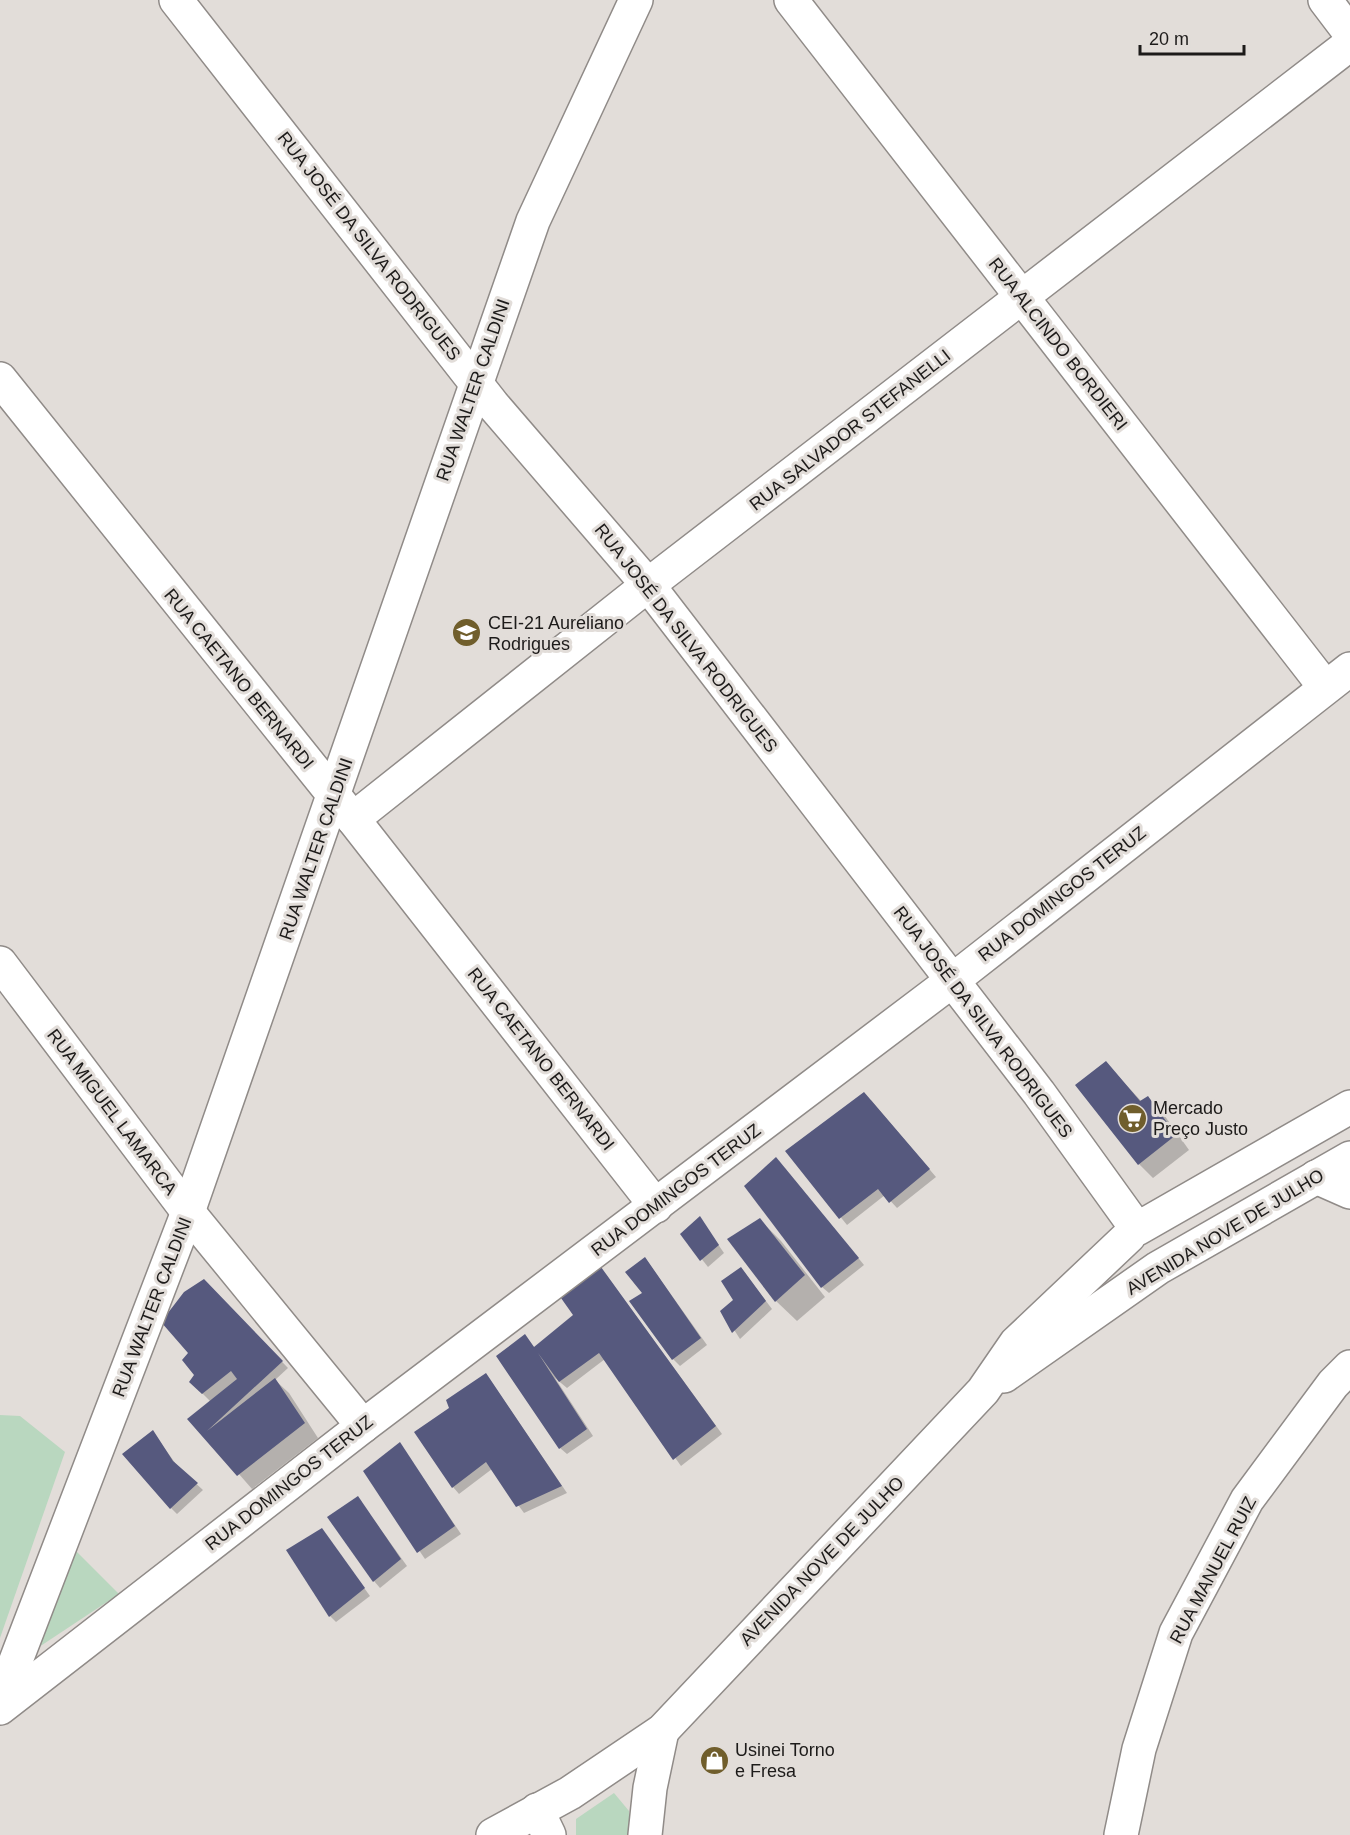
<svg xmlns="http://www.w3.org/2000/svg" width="1350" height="1835" viewBox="0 0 1350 1835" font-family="Helvetica,sans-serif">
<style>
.green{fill:#b9d7bf}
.shadow{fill:#0003}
.building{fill:#56597e}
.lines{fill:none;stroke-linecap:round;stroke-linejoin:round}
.minor-casing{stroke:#908b88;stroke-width:36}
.minor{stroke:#fff;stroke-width:33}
.labels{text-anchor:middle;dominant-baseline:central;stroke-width:6;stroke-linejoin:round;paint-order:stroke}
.street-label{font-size:18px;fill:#1d1b1a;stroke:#e2ddd9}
.poi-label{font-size:18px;fill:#1d1b1a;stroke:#e2ddd9;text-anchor:start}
</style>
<rect width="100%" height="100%" fill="#e2ddd9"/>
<g class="green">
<path d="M0,1415L20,1416L65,1452L0,1638Z"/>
<path d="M74,1549L119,1594L36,1649Z"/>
<path d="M614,1793L629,1811V1835H576V1819Z"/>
</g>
<g class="shadow">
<path d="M1106,1063L1142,1102L1148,1098L1162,1112L1189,1150L1153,1178L1139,1164Z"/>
<path d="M871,1100L936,1177L897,1208L885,1195L847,1225L787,1151Z"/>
<path d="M783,1166L864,1265L829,1293L822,1287Z"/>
<path d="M700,1218L724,1253L708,1267L682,1234Z"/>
<path d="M760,1220L781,1241L825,1297L797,1321L776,1301Z"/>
<path d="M645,1258L707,1345L680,1366L673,1359L644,1293Z"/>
<path d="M741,1268L772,1309L740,1339L722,1311L735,1300Z"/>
<path d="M607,1276L722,1434L681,1466L605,1359L567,1388L555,1378L593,1436L567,1454L560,1448L525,1336L535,1348L575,1315Z"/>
<path d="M204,1281L288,1368L275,1380L289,1393L318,1438L252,1489L204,1434L211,1402L191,1382L195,1375L190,1353Z"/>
<path d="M486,1374L567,1493L524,1513L492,1469L459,1494L453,1487L451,1409Z"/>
<path d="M153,1432L178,1467L203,1490L177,1514L171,1508Z"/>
<path d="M400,1444L461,1534L425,1559L365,1471Z"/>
<path d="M358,1498L407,1566L380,1588L374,1581Z"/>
<path d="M322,1530L370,1596L336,1622L330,1616Z"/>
</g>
<g class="building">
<path d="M1106,1061L1140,1101L1148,1096L1176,1135L1138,1165L1075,1085Z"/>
<path d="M864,1092L930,1169L889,1203L878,1189L839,1219L785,1151Z"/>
<path d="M776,1157L859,1258L821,1288L744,1186Z"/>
<path d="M700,1216L719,1245L700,1261L680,1234Z"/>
<path d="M760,1218L805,1275L775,1302L727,1239Z"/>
<path d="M645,1257L701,1338L672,1360L629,1301L642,1293L625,1272Z"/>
<path d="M601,1267L716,1426L673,1460L599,1353L559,1382L538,1353L587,1429L559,1449L496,1356L525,1334L534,1347L573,1315L561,1298Z"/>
<path d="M741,1267L766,1301L732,1333L720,1311L733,1300L721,1281Z"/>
<path d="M204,1279L283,1361L207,1431L275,1378L305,1423L237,1476L187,1419L237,1379L231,1371L202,1394L189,1382L194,1375L182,1360L188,1353L161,1322L184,1292Z"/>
<path d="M486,1373L562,1486L516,1507L486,1462L452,1488L414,1432L449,1408L446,1400Z"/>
<path d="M153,1430L173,1461L198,1483L170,1509L122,1454Z"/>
<path d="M400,1442L455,1526L417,1553L363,1471Z"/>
<path d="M358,1496L401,1559L373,1582L327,1517Z"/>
<path d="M322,1528L365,1588L329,1617L286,1550Z"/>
</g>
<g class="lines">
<defs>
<g id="minor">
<path d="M176,0L493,405L648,585L1039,1093L1137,1229L1350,1107"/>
<path d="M791,0L1325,687"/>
<path d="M1325,0L1350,33"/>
<path d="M0,379L353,819L656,1206"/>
<path d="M353,819L648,585L1350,44"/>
<path d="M0,963L188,1212L363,1426"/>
<path d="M1316,1177L1350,1192"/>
<path d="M1004,1376L1158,1268L1350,1158"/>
<path d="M0,1702L188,1212L533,221L636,0"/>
<path d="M0,1708L363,1426L953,980L1350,669"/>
<path d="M537,1810L549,1835"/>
<path d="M493,1835L570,1793L662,1731L983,1391L1016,1343L1129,1236"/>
<path d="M645,1835L650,1788L662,1731"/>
<path d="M1121,1835L1139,1749L1176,1633L1247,1500L1333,1384L1350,1367"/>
</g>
</defs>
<use href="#minor" class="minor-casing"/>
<use href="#minor" class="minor"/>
</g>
<defs>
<symbol id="school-disc" viewBox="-11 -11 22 22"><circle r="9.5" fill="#705e2c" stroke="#e2ddd9"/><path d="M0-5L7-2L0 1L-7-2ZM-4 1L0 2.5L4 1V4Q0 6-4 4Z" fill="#fff"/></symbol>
<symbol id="supermarket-disc" viewBox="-11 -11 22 22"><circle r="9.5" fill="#705e2c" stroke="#e2ddd9"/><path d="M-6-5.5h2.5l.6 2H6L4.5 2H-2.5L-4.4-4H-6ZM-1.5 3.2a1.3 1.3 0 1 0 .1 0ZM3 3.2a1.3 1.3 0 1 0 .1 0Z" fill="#fff"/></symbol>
<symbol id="shop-disc" viewBox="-11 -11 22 22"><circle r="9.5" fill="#705e2c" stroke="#e2ddd9"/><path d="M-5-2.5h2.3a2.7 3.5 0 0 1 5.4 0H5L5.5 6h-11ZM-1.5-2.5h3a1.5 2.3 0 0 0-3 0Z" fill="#fff"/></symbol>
</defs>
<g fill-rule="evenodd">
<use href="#school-disc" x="450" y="616" width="33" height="33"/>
<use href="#supermarket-disc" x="1116" y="1102" width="33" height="33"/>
<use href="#shop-disc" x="698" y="1744" width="33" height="33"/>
</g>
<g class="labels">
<g class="street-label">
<text transform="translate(369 246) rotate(52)">RUA JOSÉ DA SILVA RODRIGUES</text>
<text transform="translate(1058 344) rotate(52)">RUA ALCINDO BORDIERI</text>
<text transform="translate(473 390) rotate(-71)">RUA WALTER CALDINI</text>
<text transform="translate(850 430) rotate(-38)">RUA SALVADOR STEFANELLI</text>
<text transform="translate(686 638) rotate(52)">RUA JOSÉ DA SILVA RODRIGUES</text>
<text transform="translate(239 679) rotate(51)">RUA CAETANO BERNARDI</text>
<text transform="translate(316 849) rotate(-71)">RUA WALTER CALDINI</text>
<text transform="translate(1062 894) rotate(-38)">RUA DOMINGOS TERUZ</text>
<text transform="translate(983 1022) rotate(53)">RUA JOSÉ DA SILVA RODRIGUES</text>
<text transform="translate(541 1059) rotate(52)">RUA CAETANO BERNARDI</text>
<text transform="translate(112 1112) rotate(53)">RUA MIGUEL LAMARCA</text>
<text transform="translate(676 1190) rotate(-37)">RUA DOMINGOS TERUZ</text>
<text transform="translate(1225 1232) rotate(-31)">AVENIDA NOVE DE JULHO</text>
<text transform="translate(152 1307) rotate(-69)">RUA WALTER CALDINI</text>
<text transform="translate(289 1483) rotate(-38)">RUA DOMINGOS TERUZ</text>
<text transform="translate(822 1561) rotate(-46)">AVENIDA NOVE DE JULHO</text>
<text transform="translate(1213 1570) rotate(-62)">RUA MANUEL RUIZ</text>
</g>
<g class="poi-label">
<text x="488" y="623">CEI-21 Aureliano<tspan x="488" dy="21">Rodrigues</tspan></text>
<text x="1153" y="1108">Mercado<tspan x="1153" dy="21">Preço Justo</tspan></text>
<text x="735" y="1750">Usinei Torno<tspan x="735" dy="21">e Fresa</tspan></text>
</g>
</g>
<path d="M1140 45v9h104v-9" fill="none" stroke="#1d1b1a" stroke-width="3"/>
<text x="1149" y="45" font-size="18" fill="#1d1b1a" stroke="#e2ddd9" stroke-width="4.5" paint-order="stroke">20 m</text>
</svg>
